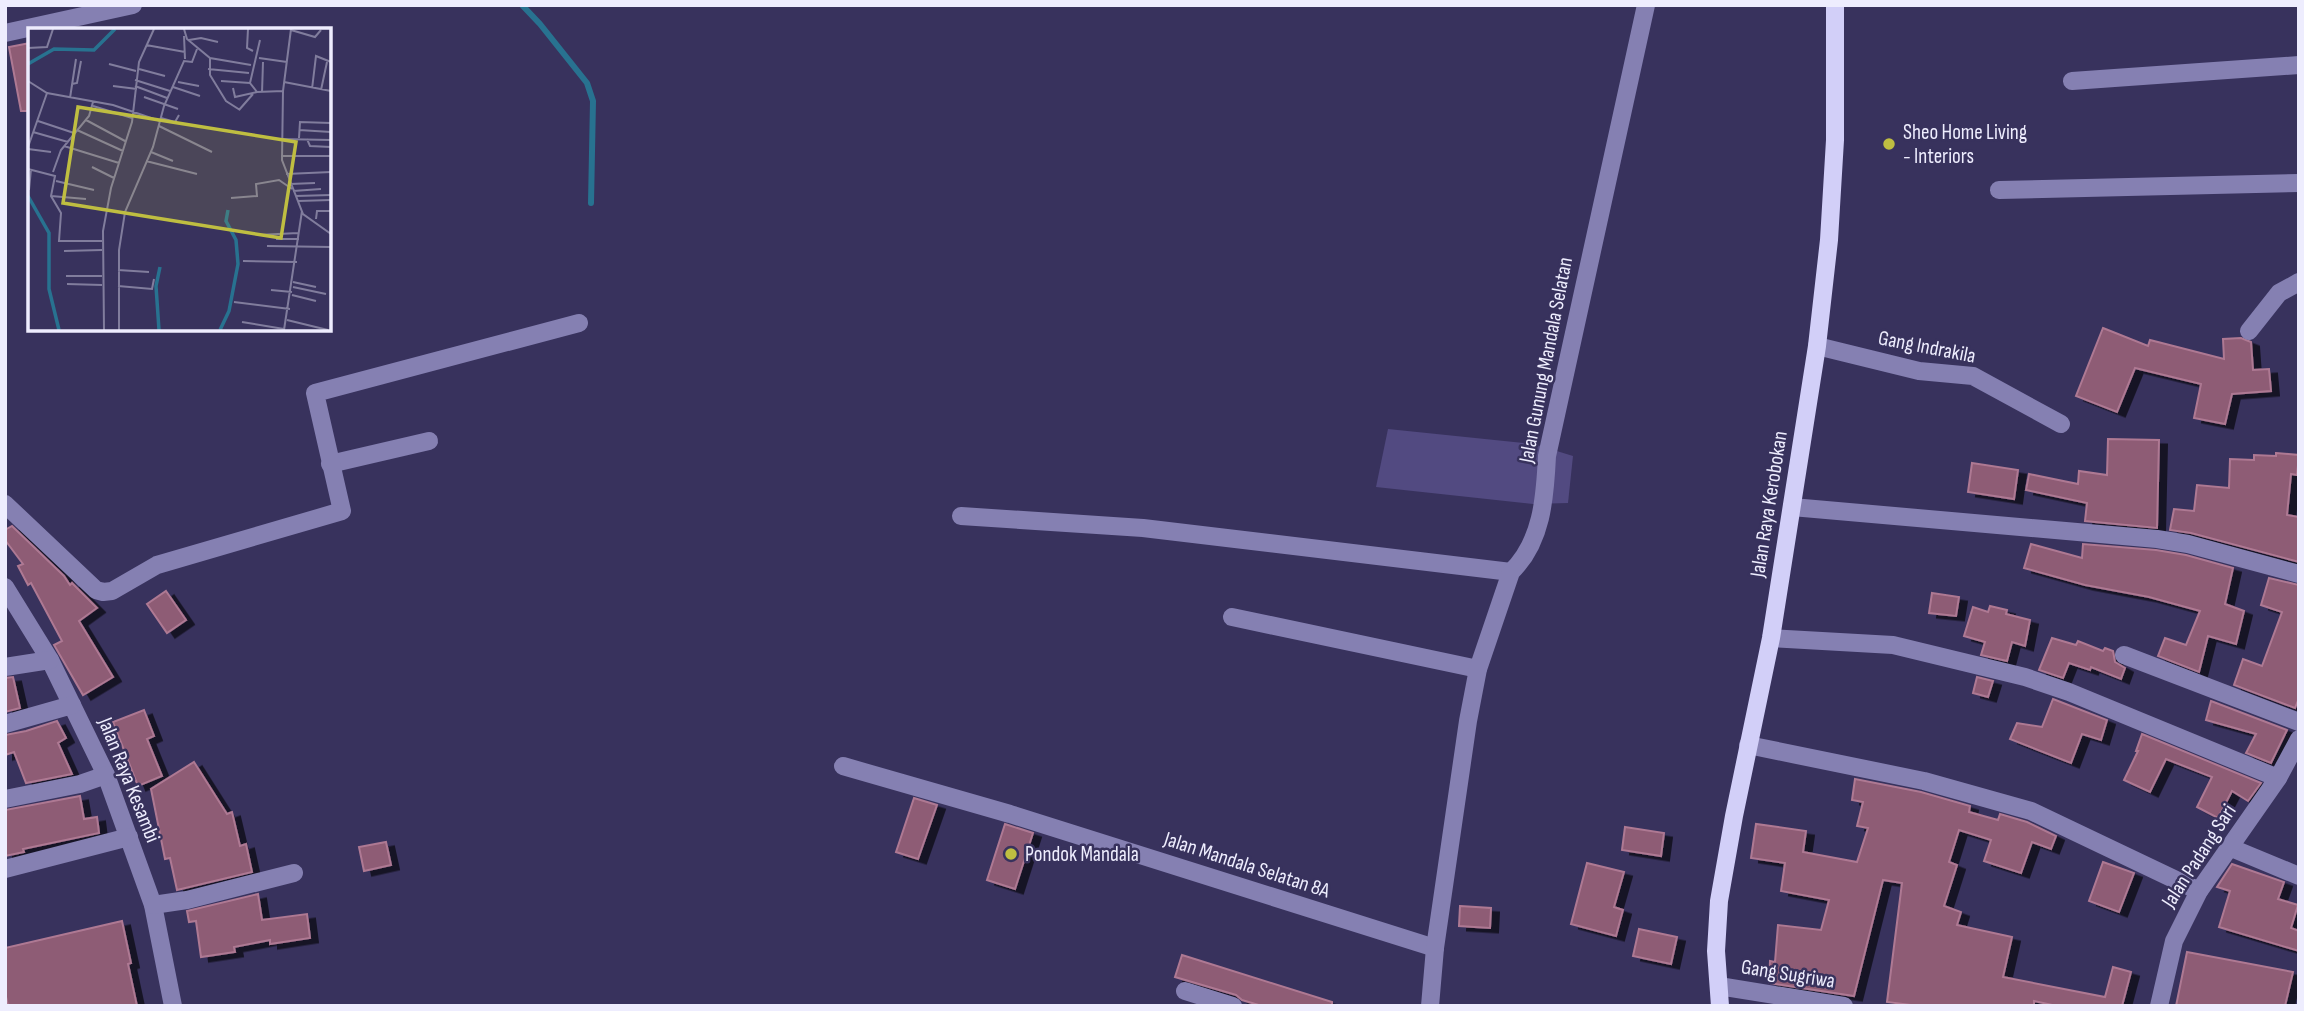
<svg xmlns="http://www.w3.org/2000/svg" width="2304" height="1011" viewBox="0 0 2304 1011" font-family="'Sofia Sans Condensed',sans-serif">
<style>
.green{fill:#524a81}
.lines{fill:none;stroke-linecap:round;stroke-linejoin:round}
.stream{stroke:#287290;stroke-width:6}
.building{fill:#8e5b74;stroke:#ae7993;stroke-width:2;filter:url(#shadow)}
.minor{stroke:#8580b2;stroke-width:18}
.major{stroke:#d2cff8;stroke-width:18}
.poi-dot{fill:#bfbe41;stroke:#38325d;stroke-width:2.5}
.labels{text-anchor:middle;dominant-baseline:central;stroke-width:5;stroke-linejoin:round;paint-order:stroke}
.poi-label{font-size:21px;fill:#eeedfe;stroke:#38325d;text-anchor:start}
.street-label{font-size:21px;fill:#eeedfe;stroke:#38325d}
.inset-river{fill:none;stroke:#287290;stroke-width:3.5}
.inset-road{fill:none;stroke:#817d9d;stroke-width:2}
.view{fill:#bfbe41;fill-opacity:0.15;stroke:#bfbe41;stroke-width:3.5}
.inset-edge{fill:none;stroke:#eeedfe;stroke-width:3.5}
</style>
<defs>
<filter id="shadow"><feDropShadow dx="8" dy="4.5" stdDeviation="0" flood-color="#0009"/></filter>
</defs>
<rect width="100%" height="100%" fill="#38325d"/>
<path class="green" d="M1388,429L1534,444L1573,456L1568,503L1533,504L1376,487Z"/>
<g class="lines">
<path class="stream" d="M522,5L540,24L587,83L593,101L591,203"/>
</g>
<g class="building">
<path d="M30,43V111H21L9,47Z"/>
<path d="M2103,328L2148,346L2150,340L2224,359L2223,339L2241,338L2251,342L2253,370L2269,369L2271,391L2232,394L2225,424L2194,418L2201,384L2135,368L2117,412L2076,396Z"/>
<path d="M2108,439L2159,440L2157,528L2085,521L2087,503L2026,490L2029,474L2078,484L2079,471L2107,475Z"/>
<path d="M2276,453L2299,455L2297,475L2291,474L2287,515L2299,517V562L2191,533L2170,530L2174,509L2194,511L2197,485L2229,488L2230,459L2254,460V455L2276,456Z"/>
<path d="M1972,463L2018,470L2014,499L1968,492Z"/>
<path d="M12,526L64,576L70,585L72,583L97,608L79,621L113,677L83,695L54,645L62,641L31,583L28,585L18,566L23,564L5,540V530Z"/>
<path d="M2031,544L2082,558L2083,544L2156,550L2186,555L2233,568L2225,604L2244,611L2236,644L2208,636L2199,672L2158,656L2165,638L2186,645L2200,611L2149,597L2085,585L2024,568Z"/>
<path d="M2269,578L2299,585V698L2295,708L2234,685L2243,659L2262,666L2282,612L2261,605Z"/>
<path d="M166,591L186,620L167,633L147,604Z"/>
<path d="M1932,593L1959,597L1956,616L1929,613Z"/>
<path d="M1990,606L2007,610L2006,614L2030,620L2025,646L2012,642L2007,661L1981,655L1985,642L1964,636L1973,607L1988,612Z"/>
<path d="M2052,638L2076,645L2078,641L2103,651L2105,648L2113,651L2115,662L2125,668L2121,679L2091,667L2090,670L2069,663L2063,678L2039,670Z"/>
<path d="M13,677L20,708L5,712V678Z"/>
<path d="M1977,677L1993,681L1988,697L1973,693Z"/>
<path d="M2053,699L2107,720L2101,740L2082,734L2071,763L2010,739L2017,723L2042,727Z"/>
<path d="M2211,701L2287,730L2271,763L2246,753L2256,734L2206,720Z"/>
<path d="M144,710L154,736L147,739L162,776L138,786L113,722Z"/>
<path d="M57,721L66,738L58,743L72,774L26,783L14,752L5,755V735L26,731Z"/>
<path d="M2142,734L2261,783L2248,801L2232,791L2218,818L2197,807L2212,777L2166,759L2150,792L2124,780L2138,751H2136Z"/>
<path d="M194,762L227,814L232,812L240,846L246,844L252,872L177,890L170,858L165,859L151,789Z"/>
<path d="M1855,779L1921,792L1970,806L1969,812L1998,820L2000,814L2027,822L2056,836L2051,849L2032,842L2021,873L1984,861L1991,840L1959,830L1949,862L1957,865L1944,906L1961,912L1957,925L2012,937L2003,977L2105,997L2113,967L2131,972L2122,1006H2057L2034,1001V1006H1919L1887,1002L1902,883L1883,880L1854,996L1769,983L1770,961L1775,962L1778,925L1821,930L1829,900L1781,891L1785,863L1751,858L1756,824L1806,831L1803,852L1857,862L1868,828L1857,826L1863,802L1852,800Z"/>
<path d="M80,796L84,819L97,817L99,833L23,849L24,852L5,856V810Z"/>
<path d="M914,798L937,805L918,859L896,852Z"/>
<path d="M1005,824L1033,833L1015,889L987,880Z"/>
<path d="M1625,827L1664,833L1661,856L1622,850Z"/>
<path d="M386,842L391,865L364,871L359,847Z"/>
<path d="M2103,862L2134,873L2119,912L2089,901Z"/>
<path d="M1587,863L1624,872L1614,907L1623,910L1616,936L1571,924Z"/>
<path d="M2232,864L2284,882L2278,899L2298,905L2291,928L2299,931V951L2219,927L2230,891L2217,887Z"/>
<path d="M258,894L262,920L307,914L310,938L270,944V940L234,947L235,952L201,957L196,921L189,922L187,911Z"/>
<path d="M1460,906L1491,908L1490,928L1459,926Z"/>
<path d="M122,921L131,963L128,964L137,1006H8L5,992V948Z"/>
<path d="M1639,929L1677,937L1671,964L1633,956Z"/>
<path d="M2187,952L2293,972L2285,1006H2176Z"/>
<path d="M1182,955L1332,1002V1006H1262L1242,1000L1236,995L1175,977Z"/>
</g>
<g class="lines">
<g class="minor">
<path d="M5,33L133,5"/>
<path d="M2072,81L2299,65"/>
<path d="M1999,190L2299,183"/>
<path d="M2249,331L2279,293L2299,282"/>
<path d="M1817,346L1919,371L1973,376L2061,424"/>
<path d="M330,464L429,441"/>
<path d="M5,504L96,590L103,592L112,591L157,565L342,511L315,393L579,323"/>
<path d="M1792,507L2157,539L2188,544L2299,574"/>
<path d="M961,516L1143,528L1511,572"/>
<path d="M5,587L50,660L106,775L153,905L173,1006"/>
<path d="M1232,617L1478,669"/>
<path d="M1771,638L1893,645L2025,677L2069,692L2278,778"/>
<path d="M2124,655L2299,722"/>
<path d="M5,667L50,660"/>
<path d="M5,724L72,705"/>
<path d="M1748,745L1924,781L2031,811L2199,891"/>
<path d="M843,766L1010,814L1435,948"/>
<path d="M5,799L80,784L106,775"/>
<path d="M2229,847L2299,876"/>
<path d="M5,869L129,837"/>
<path d="M153,905L187,900L294,873"/>
<path d="M1725,987L1844,1006"/>
<path d="M1185,991L1233,1006"/>
<path d="M1430,1006L1435,948L1468,721L1478,669L1511,572C1542,542 1545,498 1547,456L1646,5"/>
<path d="M2159,1006L2174,941L2199,891L2278,778L2299,739"/>
</g>
<path class="major" d="M1720,1006L1716,951L1719,901L1734,816L1771,638L1817,346L1829,240L1835,140V5"/>
</g>
<g class="poi-dot">
<circle cx="1889" cy="144" r="7"/>
<circle cx="1011" cy="854" r="7"/>
</g>
<g class="labels">
<g class="poi-label">
<text x="1903" y="132">Sheo Home Living<tspan x="1903" dy="24">- Interiors</tspan></text>
<text x="1025" y="854">Pondok Mandala</text>
</g>
<g class="street-label">
<text transform="translate(1927 347) rotate(11)">Gang Indrakila</text>
<text transform="translate(1546 360) rotate(-79)">Jalan Gunung Mandala Selatan</text>
<text transform="translate(1769 504) rotate(-81)">Jalan Raya Kerobokan</text>
<text transform="translate(129 780) rotate(68)">Jalan Raya Kesambi</text>
<text transform="translate(2199 856) rotate(-57)">Jalan Padang Sari</text>
<text transform="translate(1247 865) rotate(18)">Jalan Mandala Selatan 8A</text>
<text transform="translate(1788 974) rotate(9)">Gang Sugriwa</text>
</g>
</g>
<g transform="translate(28 28)">
<rect width="303" height="303" fill="#38325d"/>
<path class="inset-river" d="M0,36L26,21L66,22L87,1M0,168L21,205V261L31,302M131,302L128,258L132,239M192,302L201,283L210,236L208,212L198,193L200,182"/>
<path class="inset-road" d="M156,1L159,11L182,30L223,37M220,1L219,20L225,23M263,1L255,63L254,132L275,186L303,206M263,2L287,9L293,2M156,8L157,31M161,12L173,10L190,14M232,12L222,55L229,64L255,63M118,17L157,24M0,20L19,19L25,1M182,30V47L198,73L212,82M231,30L259,34M81,36L108,43M111,41L137,48M180,41L221,45M107,52L142,63M0,53L19,65L85,77L132,93M193,53L222,55M150,54L171,58M256,54L303,63M44,56L49,55L53,33M85,58L109,61M107,58L139,70M145,59L172,68M205,60L207,69L229,64M284,61L288,28L303,34M293,62L299,34M234,65L235,34M116,69L150,81M42,70L48,31M65,78L104,90M211,82L225,66M133,90L147,94L151,87M58,92L97,113M10,93L46,105M131,98L184,124M49,102L95,123M271,102L303,104M5,104L40,114M271,110L272,94L303,95M251,111L303,112M279,111L282,118L303,119M36,118L91,135M0,119L19,65M0,121L23,124M123,124L145,133M253,128H303M118,133L169,146M64,139L86,150M0,141L27,148L23,168L33,185L31,213H74M25,144L33,122L61,88L65,74M258,146L303,144M28,153L66,162M262,156L287,155M1,162L3,141M265,163L293,161M23,168L58,171M268,168L303,167M203,170L229,168L228,156L251,152L264,161M270,173L303,172M288,191L289,183H303M230,207L270,205M248,211H271M239,218L303,219M36,223L74,222M215,233L269,234M90,242L121,244M38,248H74M265,254L288,259M39,256L74,257M90,258L124,261L126,251M265,259L298,266M243,262L264,264M264,267L288,273M206,274L262,281M259,292L300,302M214,294L256,301M76,302L75,203L83,160L104,94L111,34L126,1M91,302V222L97,184L125,119L136,78L156,33L164,34L169,21M256,302L274,183"/>
<path class="view" d="M50,79L268,114L253,210L35,175Z"/>
<rect width="303" height="303" class="inset-edge"/>
</g>
<rect width="2304" height="1011" fill="none" stroke="#eeedfe" stroke-width="14"/>
</svg>
